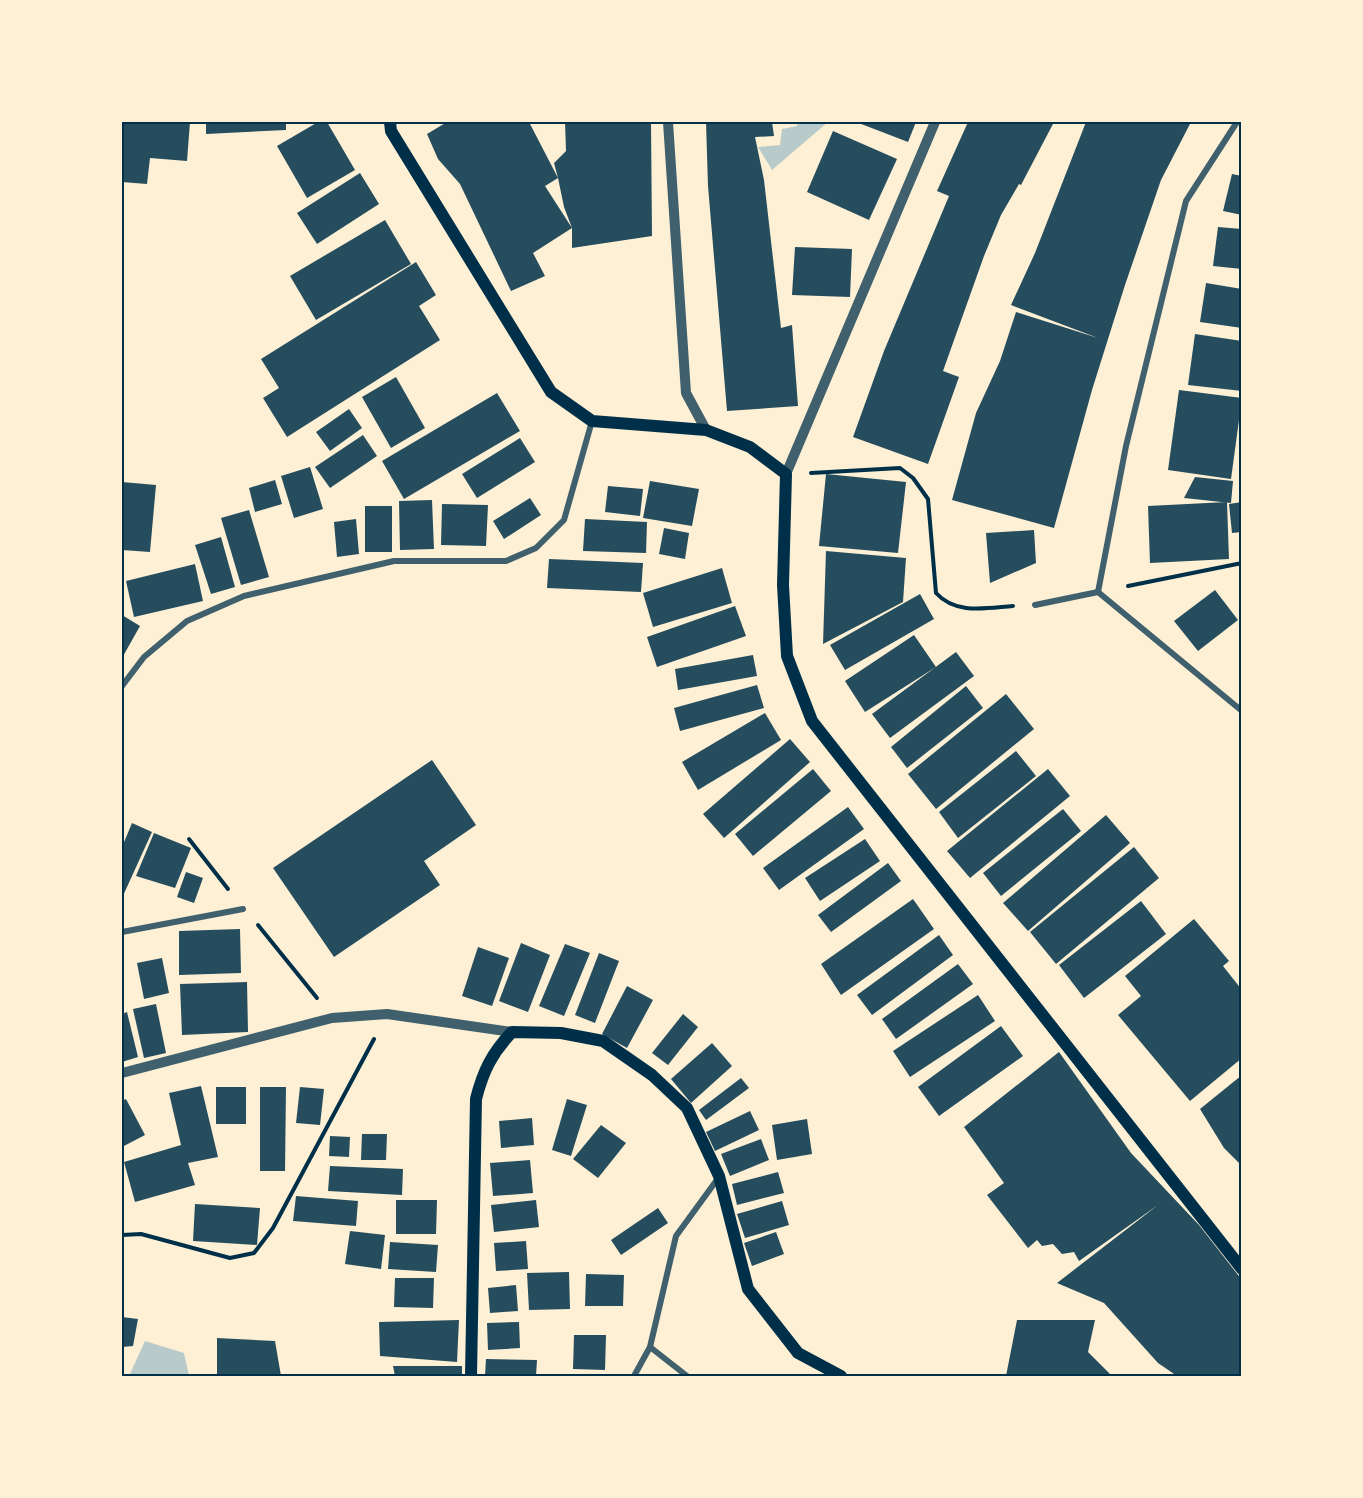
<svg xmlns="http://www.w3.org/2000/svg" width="1363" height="1498" viewBox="0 0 1363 1498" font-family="'Roboto Condensed',sans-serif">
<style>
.green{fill:#b9caca}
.building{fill:#264d5e;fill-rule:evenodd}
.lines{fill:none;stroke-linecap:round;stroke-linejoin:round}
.path{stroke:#003049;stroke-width:4}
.minor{stroke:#3f606c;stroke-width:6}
.tertiary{stroke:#3f606c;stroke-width:10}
.secondary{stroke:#003049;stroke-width:12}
.neatline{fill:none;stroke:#003049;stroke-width:2}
</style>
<rect width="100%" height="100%" fill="#fdf0d5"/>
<g class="green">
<path d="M797,122H828L772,170L758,147L780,145L782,129L797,126Z"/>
<path d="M145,1341L184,1353L189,1376H129Z"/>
</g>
<g class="building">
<path d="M122,122H190L187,161L150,158L147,184L122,182Z"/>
<path d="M206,122H286V130L206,134Z"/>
<path d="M318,122H327L355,170L307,198L277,146Z"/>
<path d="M447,122H529L558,178L554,163L566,151L565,122H651L652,236L572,248V228L533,253L545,276L511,291L460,184L438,159L427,134ZM558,178L564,207L572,228L545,186Z"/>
<path d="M706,122H772L774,136L755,137L764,180L781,328L792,325L798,406L727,411L708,186Z"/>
<path d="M856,122H916L908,142Z"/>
<path d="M968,122H1054L1021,185L1019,184L1001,215L984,256L943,371L959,377L928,464L853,437L884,351L949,196L937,191Z"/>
<path d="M1086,122H1191L1161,180L1125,285L1092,390L1054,528L952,500L976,413L1000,361L1016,312L1098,338L1011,305L1035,253Z"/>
<path d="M833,131L897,159L869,220L807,192Z"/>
<path d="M360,173L379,204L317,244L297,213Z"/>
<path d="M1232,174L1242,176V215L1223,211Z"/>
<path d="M385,220L411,264L316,320L290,276Z"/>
<path d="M1218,227L1242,229V269L1213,266Z"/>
<path d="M795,247L852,249L850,297L792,295Z"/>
<path d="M416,262L436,295L419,306L440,340L287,437L263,398L279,388L261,359Z"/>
<path d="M1206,283L1242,289V328L1200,322Z"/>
<path d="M1195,334L1242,341V391L1188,385Z"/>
<path d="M396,377L425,428L391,448L362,397Z"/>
<path d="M1179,390L1242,398L1231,479L1168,470Z"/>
<path d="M497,393L520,431L404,499L382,461Z"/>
<path d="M349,409L362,428L330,451L316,432Z"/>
<path d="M363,435L377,456L330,488L315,467Z"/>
<path d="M520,438L535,462L477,498L462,474Z"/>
<path d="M310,467L323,509L294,518L281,476Z"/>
<path d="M826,474L906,482L898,553L819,546Z"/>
<path d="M1195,477L1233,481L1231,503L1184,498Z"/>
<path d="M275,480L282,504L255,512L249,488Z"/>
<path d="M650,481L699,489L692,526L643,518Z"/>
<path d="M122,482L156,485L150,552L122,550Z"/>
<path d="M608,486L643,489L640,516L605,512Z"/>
<path d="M530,498L541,515L504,539L493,521Z"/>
<path d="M432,500L434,549L400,550L399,501Z"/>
<path d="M1227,502L1229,559L1150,563L1148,506Z"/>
<path d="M1242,502V532L1232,533L1229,504Z"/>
<path d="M442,504L488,505L486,546L441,545Z"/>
<rect x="365" y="506" width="27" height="46"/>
<path d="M249,510L269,577L241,585L221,518Z"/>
<path d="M356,519L359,554L337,557L334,522Z"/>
<path d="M585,519L647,522L646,553L583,551Z"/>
<path d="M664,528L689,533L685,559L659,554Z"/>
<path d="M1034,530L1036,563L990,583L986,533Z"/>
<path d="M221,537L235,587L211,594L195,545Z"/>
<path d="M826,551L906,558L903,602L823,644Z"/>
<path d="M549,559L643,563L641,592L547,588Z"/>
<path d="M195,564L203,601L134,617L126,581Z"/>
<path d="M722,568L732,603L653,627L643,593Z"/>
<path d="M1215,590L1238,620L1198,651L1174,621Z"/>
<path d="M920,594L934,619L845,670L830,645Z"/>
<path d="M735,606L746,636L657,667L647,637Z"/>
<path d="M122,615L140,626L122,658Z"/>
<path d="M914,635L936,667L865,712L845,681Z"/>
<path d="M956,652L974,676L890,738L872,714Z"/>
<path d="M753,655L757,676L678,690L675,669Z"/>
<path d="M757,685L764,708L680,731L674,708Z"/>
<path d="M966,686L983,708L907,768L891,747Z"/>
<path d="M1006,694L1034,729L936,809L908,774Z"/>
<path d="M765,713L781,740L698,790L682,762Z"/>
<path d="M790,739L810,762L724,838L703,814Z"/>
<path d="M1016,751L1036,776L958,838L939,812Z"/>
<path d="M432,760L476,825L424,861L440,885L334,957L273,868Z"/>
<path d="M813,769L831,791L753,856L735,834Z"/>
<path d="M1048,769L1070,796L970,878L947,851Z"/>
<path d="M848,807L864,829L779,890L763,868Z"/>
<path d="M1063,809L1081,831L1001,896L983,873Z"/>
<path d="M1106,815L1130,843L1028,931L1003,903Z"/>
<path d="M132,823L152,832L122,898V847Z"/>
<path d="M154,833L191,848L175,888L136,876Z"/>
<path d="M865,839L880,861L820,901L805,878Z"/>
<path d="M1134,847L1159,878L1056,964L1030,932Z"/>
<path d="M888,863L901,881L831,932L818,915Z"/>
<path d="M186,872L203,878L194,903L177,897Z"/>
<path d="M913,899L934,929L841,995L821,964Z"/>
<path d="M1141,901L1166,934L1084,998L1059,965Z"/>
<path d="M1194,919L1229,961L1223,966L1242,990V1058L1190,1101L1118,1015L1141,996L1125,976Z"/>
<path d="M240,929L241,973L179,975V931Z"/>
<path d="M939,935L953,955L872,1015L857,995Z"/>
<path d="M521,943L550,955L528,1012L499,1001Z"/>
<path d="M565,944L590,953L564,1016L539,1006Z"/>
<path d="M478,947L509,958L492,1006L462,996Z"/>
<path d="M599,953L619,961L595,1023L575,1015Z"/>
<path d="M162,958L169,993L144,999L137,963Z"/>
<path d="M958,964L973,984L896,1039L882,1019Z"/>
<path d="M247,982L248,1032L182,1035L180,984Z"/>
<path d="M627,986L653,1000L627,1048L602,1034Z"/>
<path d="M978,995L995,1021L910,1077L893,1051Z"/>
<path d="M156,1004L166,1053L144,1058L133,1009Z"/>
<path d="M127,1012L138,1057L122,1062V1014Z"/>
<path d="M683,1014L698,1027L668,1065L652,1053Z"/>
<path d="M1001,1026L1023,1056L939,1116L918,1087Z"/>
<path d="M712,1043L732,1066L691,1103L671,1079Z"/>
<path d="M1059,1052L1131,1153L1199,1225L1242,1280V1376H1177L1158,1363L1104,1303L1057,1283L1158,1205L1079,1261L1074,1252L1062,1254L1053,1244L1042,1246L1037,1240L1028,1248L987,1195L1004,1183L964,1127Z"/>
<path d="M1242,1075V1166L1224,1148L1200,1109Z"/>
<path d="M741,1078L749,1088L706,1120L699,1110Z"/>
<path d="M201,1086L218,1157L188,1163L195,1185L135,1202L124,1162L181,1145L169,1093Z"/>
<rect x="216" y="1087" width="30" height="37"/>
<path d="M260,1087H286L285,1171H260Z"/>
<path d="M300,1087L324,1089L320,1125L296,1123Z"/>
<path d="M126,1099L145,1135L122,1147V1101Z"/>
<path d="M567,1099L587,1105L571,1156L552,1150Z"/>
<path d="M750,1111L759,1130L715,1151L706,1132Z"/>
<path d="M532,1118L534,1145L501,1148L499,1121Z"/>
<path d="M807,1119L812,1154L777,1160L772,1125Z"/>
<path d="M601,1125L626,1143L598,1178L573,1159Z"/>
<path d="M362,1134H387L386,1160H361Z"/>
<path d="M330,1136L350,1137L349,1157L329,1156Z"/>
<path d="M761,1139L769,1160L730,1176L721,1154Z"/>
<path d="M530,1160L533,1193L493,1196L490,1163Z"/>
<path d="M330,1166L403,1169L402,1195L328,1191Z"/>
<path d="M778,1172L784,1193L737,1205L732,1184Z"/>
<path d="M296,1196L358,1201L356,1226L293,1221Z"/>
<path d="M396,1200H437L436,1234H396Z"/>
<path d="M536,1200L539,1227L494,1232L491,1205Z"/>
<path d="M782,1201L789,1225L745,1238L737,1214Z"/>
<path d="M195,1204L260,1208L257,1245L193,1241Z"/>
<path d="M658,1208L668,1223L621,1255L611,1240Z"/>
<path d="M350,1231L385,1235L381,1269L345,1264Z"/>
<path d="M776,1232L784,1254L752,1266L744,1243Z"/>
<path d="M526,1241L528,1269L496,1271L494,1243Z"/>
<path d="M390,1242L438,1245L436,1272L388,1269Z"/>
<path d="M569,1272L570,1309L529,1310L527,1273Z"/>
<path d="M586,1274L624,1275L623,1306H585Z"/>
<path d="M395,1278H434L433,1308L394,1307Z"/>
<path d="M516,1285L518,1311L490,1313L488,1288Z"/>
<path d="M122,1317L138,1319L133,1346L122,1347Z"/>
<path d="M459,1320L457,1362L380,1356L379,1322Z"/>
<path d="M1017,1320H1095L1088,1352L1112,1376H1006Z"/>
<path d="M519,1322L520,1348L488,1350L487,1323Z"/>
<path d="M574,1335H606L605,1370L573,1369Z"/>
<path d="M217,1338L275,1341L281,1376H217Z"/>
<path d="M486,1359L537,1360L536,1376H485Z"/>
<path d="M393,1366H462V1376H395Z"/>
</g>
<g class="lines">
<g class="path">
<path d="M811,473L900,468L913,478L928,499L936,593C956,615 986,608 1013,606"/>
<path d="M1128,586L1242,563"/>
<path d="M189,839L228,889"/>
<path d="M258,925L317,998"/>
<path d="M122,1235L141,1234L230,1258L254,1253L273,1228L374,1039"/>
</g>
<g class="minor">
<path d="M1098,592L1126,446L1186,201L1237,122"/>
<path d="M1098,592L1242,711"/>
<path d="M1035,605L1098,592"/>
<path d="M122,686L144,657L187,621L244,596L394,561H506L536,548L564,520L592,421"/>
<path d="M122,932L243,909"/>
<path d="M650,1347L687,1376"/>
<path d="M634,1376L650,1347L676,1236L719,1177"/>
</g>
<g class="tertiary">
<path d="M668,122L686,393L706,430"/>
<path d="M786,474L935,122"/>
<path d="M122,1073L332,1018L387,1014L512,1032"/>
</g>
<g class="secondary">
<path d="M390,122L391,131L551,392L592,421L706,430L750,447L786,474L783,585L787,656L812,721L1242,1269"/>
<path d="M471,1376L476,1099C483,1071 492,1053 512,1032L561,1033L603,1041L652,1075L687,1108L719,1176L748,1289L798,1353L841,1376"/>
</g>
</g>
<rect width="1363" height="1498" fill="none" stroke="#fdf0d5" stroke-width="246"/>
<rect x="123" y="123" width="1117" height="1252" class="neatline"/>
</svg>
